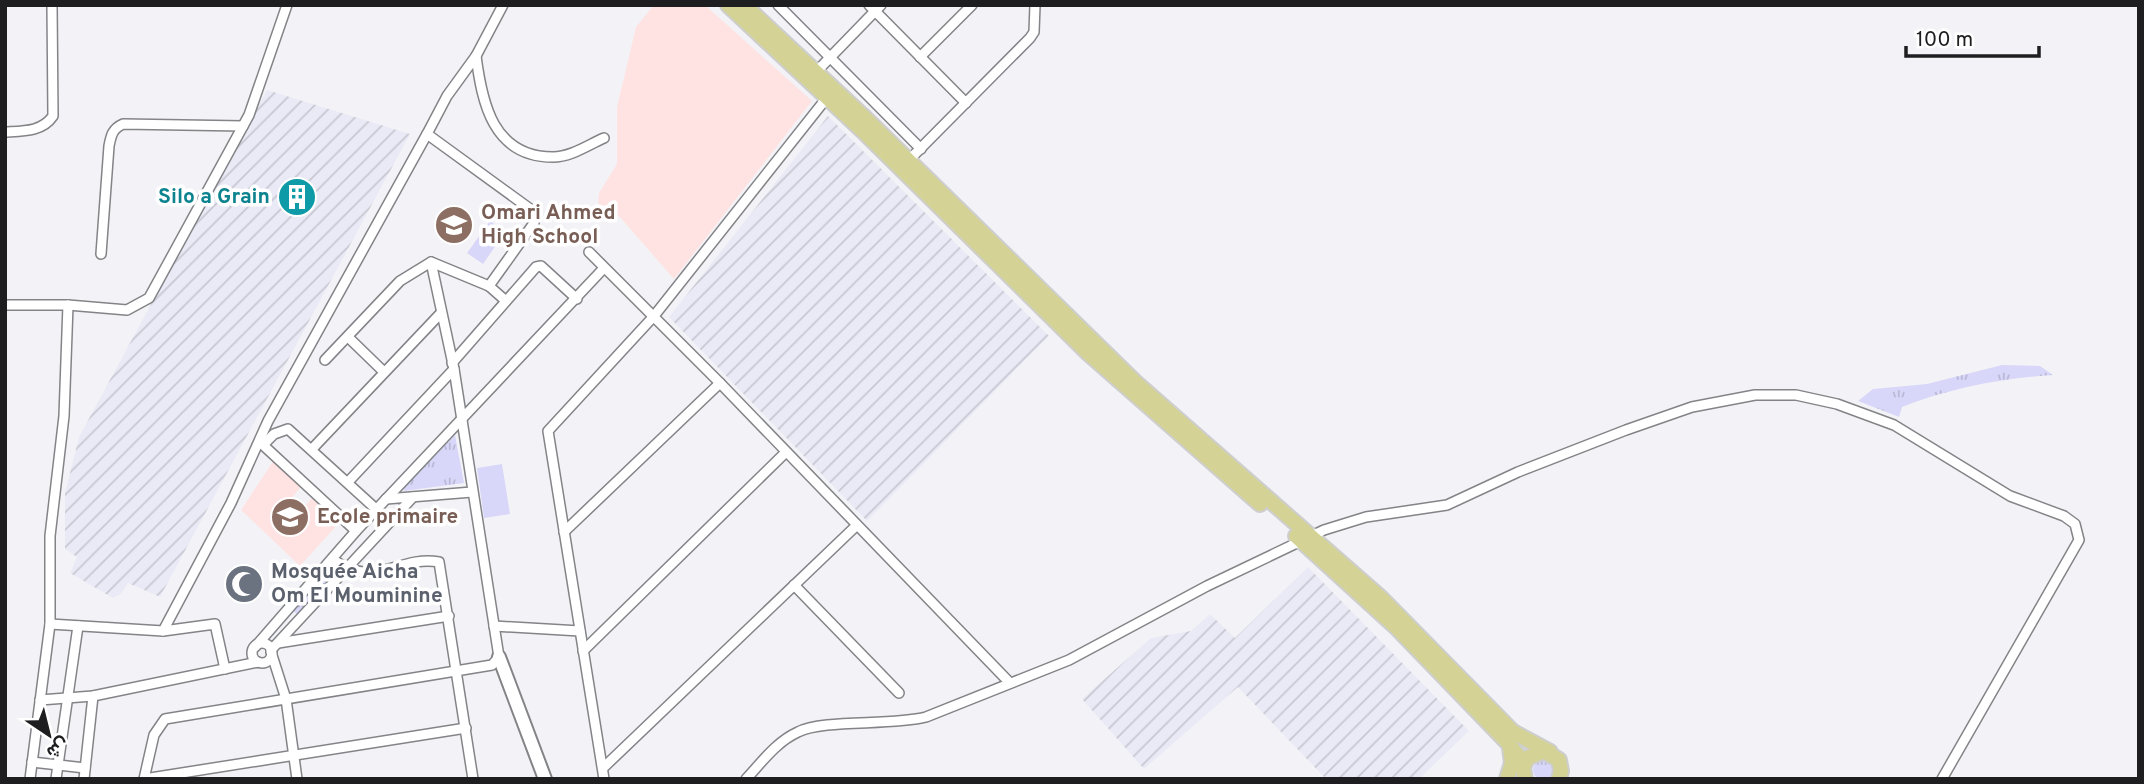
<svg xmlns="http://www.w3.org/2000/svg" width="2144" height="784" viewBox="0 0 2144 784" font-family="Overpass,Vazirmatn,sans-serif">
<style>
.industrial{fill:url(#industrial-furrows)}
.education{fill:#fee3e2}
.grass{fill:url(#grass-tufts)}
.park{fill:#d8d7f9}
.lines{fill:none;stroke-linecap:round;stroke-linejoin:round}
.street-casing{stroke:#838487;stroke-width:12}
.secondary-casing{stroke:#838487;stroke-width:16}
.primary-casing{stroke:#cecece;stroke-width:18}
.street{stroke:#fff;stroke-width:9}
.secondary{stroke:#fff;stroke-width:12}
.primary{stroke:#d4d395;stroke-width:14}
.labels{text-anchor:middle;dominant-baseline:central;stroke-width:7;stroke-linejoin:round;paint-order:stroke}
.culture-label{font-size:21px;font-weight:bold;fill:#0d838f;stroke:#fff;text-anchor:end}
.education-label{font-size:21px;font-weight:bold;fill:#785e54;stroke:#fff;text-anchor:start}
.worship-label{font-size:21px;font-weight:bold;fill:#5b616d;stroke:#fff;text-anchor:start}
</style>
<defs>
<pattern id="industrial-furrows" width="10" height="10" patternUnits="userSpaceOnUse" patternTransform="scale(1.75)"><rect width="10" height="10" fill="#eaeaf6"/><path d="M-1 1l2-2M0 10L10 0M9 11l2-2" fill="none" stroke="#c8c8d3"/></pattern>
<pattern id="grass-tufts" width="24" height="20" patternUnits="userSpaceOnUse" patternTransform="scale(1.75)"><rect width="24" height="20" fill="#d8d7f9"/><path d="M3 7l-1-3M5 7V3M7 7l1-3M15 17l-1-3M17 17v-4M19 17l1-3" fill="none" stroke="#b9b8d5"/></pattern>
</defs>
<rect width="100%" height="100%" fill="#f3f3f7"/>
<g class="industrial">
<path d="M267,90L410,134L160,597L128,583L121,594L113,598L70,573L77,557L65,549V493L79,437Z"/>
<path d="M828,116L1049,336L867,521L669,317Z"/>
<path d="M1308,567L1469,731L1419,779H1326L1238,687L1144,769L1082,699L1151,638L1191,631L1210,614L1235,638Z"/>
</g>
<g class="education">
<path d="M654,5H705L812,101L674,279L611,207L598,204L599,193L617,164V107L636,27Z"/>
<path d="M274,460L301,487L291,499L302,509L312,498L339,523L300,566L241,510Z"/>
</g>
<g class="grass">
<path d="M2002,365L2040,366L2053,375C2003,378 1950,388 1902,407L1899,417L1858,401L1873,389L1927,384Z"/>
<path d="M455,435L464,483L404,491V488Z"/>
<path d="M334,564L338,569L298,615L292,610Z"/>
<circle cx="1543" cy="770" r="10"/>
</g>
<g class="park">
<path d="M490,221L505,232L483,264L467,253Z"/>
<path d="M502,464L510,514L484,518L477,468Z"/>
</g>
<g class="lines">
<defs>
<g id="street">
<path d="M778,5L921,149"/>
<path d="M869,5L966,103"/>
<path d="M476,56C482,103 493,157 553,157C571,157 588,145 604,138"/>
<path d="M920,57L972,5"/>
<path d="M816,72L881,5"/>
<path d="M5,132C23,131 42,132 53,116L52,5"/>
<path d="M908,161L1030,38L1034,32L1035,5"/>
<path d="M589,252L720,383L1010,683"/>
<path d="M101,254L109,146C111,136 112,129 123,124L243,126"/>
<path d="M489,286L534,223L533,211L427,134L447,96L476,56L503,5"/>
<path d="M5,305H68L64,416L50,536V624L30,779"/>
<path d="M68,305L127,310L149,298L249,115L287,5"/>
<path d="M349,338L384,372"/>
<path d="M325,360L400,281L431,262L489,286L506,301"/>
<path d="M452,363L536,267L541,266L577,299"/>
<path d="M312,449L440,314"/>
<path d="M348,482L454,369"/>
<path d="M386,499L472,492"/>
<path d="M356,531L263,445L274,434L288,429L376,509"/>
<path d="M564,532L720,383"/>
<path d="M332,559C377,591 396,555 439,562L473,779"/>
<path d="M794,585L899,693"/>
<path d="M50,624L163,631L215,624L225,669"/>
<path d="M494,626L580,631"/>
<path d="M163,631L231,503L268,421L427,134"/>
<path d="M278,643L449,616"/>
<circle cx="262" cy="653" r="10"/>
<path d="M255,647L356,531L604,268"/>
<path d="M271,650L413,497"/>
<path d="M583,651L785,453"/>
<path d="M271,652L286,699L297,779"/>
<path d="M40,700L93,696L258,662"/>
<path d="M32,762L85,768"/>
<path d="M603,768L856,526"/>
<path d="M56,779L78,626"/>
<path d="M84,779L93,696"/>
<path d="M144,779L154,735L165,719L492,665L499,657L454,369L431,262"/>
<path d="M144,779L466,728"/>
<path d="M604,779L548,431L654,316L829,95"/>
<path d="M746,779C762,762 776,742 798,732C823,719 891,726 926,717L1069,660L1207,586L1324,530L1366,517L1447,505L1518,472L1626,430L1692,407L1755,395H1796L1837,404L1894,425L2010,496L2064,516L2075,524L2079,540L1942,779"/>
</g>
<path id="secondary" d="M499,657L545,779"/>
<g id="primary">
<path d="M728,5L866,134L1088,353L1260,504"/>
<path d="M744,5L863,116L1135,382L1381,598L1513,732L1550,752"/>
<path d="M1296,536L1396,627L1508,743L1524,763"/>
<path d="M1507,779L1512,763L1510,748"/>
<path d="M1525,779L1523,768L1527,758L1544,751L1559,760L1561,771L1559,779"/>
</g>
</defs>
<use href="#street" class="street-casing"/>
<use href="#secondary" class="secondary-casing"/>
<use href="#primary" class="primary-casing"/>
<use href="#street" class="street"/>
<use href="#secondary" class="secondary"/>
<use href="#primary" class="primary"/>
</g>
<defs>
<symbol id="building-disc" viewBox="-11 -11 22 22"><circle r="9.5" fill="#0f9aa8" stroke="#fff"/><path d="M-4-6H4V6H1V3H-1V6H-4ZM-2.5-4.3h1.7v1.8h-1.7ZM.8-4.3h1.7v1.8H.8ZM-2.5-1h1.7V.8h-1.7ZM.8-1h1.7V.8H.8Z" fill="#fff"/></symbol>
<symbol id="school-disc" viewBox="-11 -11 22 22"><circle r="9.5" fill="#8d6e63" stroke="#fff"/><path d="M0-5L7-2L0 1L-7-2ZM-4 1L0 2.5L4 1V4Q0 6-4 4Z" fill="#fff"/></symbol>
<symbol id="mosque-disc" viewBox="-11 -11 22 22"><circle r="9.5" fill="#6b7280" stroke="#fff"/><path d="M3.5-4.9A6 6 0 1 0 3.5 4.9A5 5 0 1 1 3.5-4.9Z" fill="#fff"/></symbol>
</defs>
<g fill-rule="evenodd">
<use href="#building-disc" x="275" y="175" width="44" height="44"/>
<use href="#school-disc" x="432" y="203" width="44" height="44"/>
<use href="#school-disc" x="268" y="495" width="44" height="44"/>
<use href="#mosque-disc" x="222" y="562" width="44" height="44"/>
</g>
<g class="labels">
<g class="culture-label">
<text x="270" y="197">Silo a Grain</text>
</g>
<g class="education-label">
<text x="481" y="213">Omari Ahmed<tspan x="481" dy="24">High School</tspan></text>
<text x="317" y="517">Ecole primaire</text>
</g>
<g class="worship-label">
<text x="271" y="572">Mosquée Aicha<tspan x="271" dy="24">Om El Mouminine</tspan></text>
</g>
</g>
<rect width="2144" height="784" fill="none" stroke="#1e1e20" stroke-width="14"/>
<g transform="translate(49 735) rotate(145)" stroke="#ffffff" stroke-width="5" paint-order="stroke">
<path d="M0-5L12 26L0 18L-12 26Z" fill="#1e1e20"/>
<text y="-10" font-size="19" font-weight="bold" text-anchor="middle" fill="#1e1e20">ش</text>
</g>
<path d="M1906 46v10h133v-10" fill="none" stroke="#1e1e20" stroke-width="3.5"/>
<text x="1916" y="46" font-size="21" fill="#1e1e20" stroke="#ffffff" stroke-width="5" paint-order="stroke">100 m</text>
</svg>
